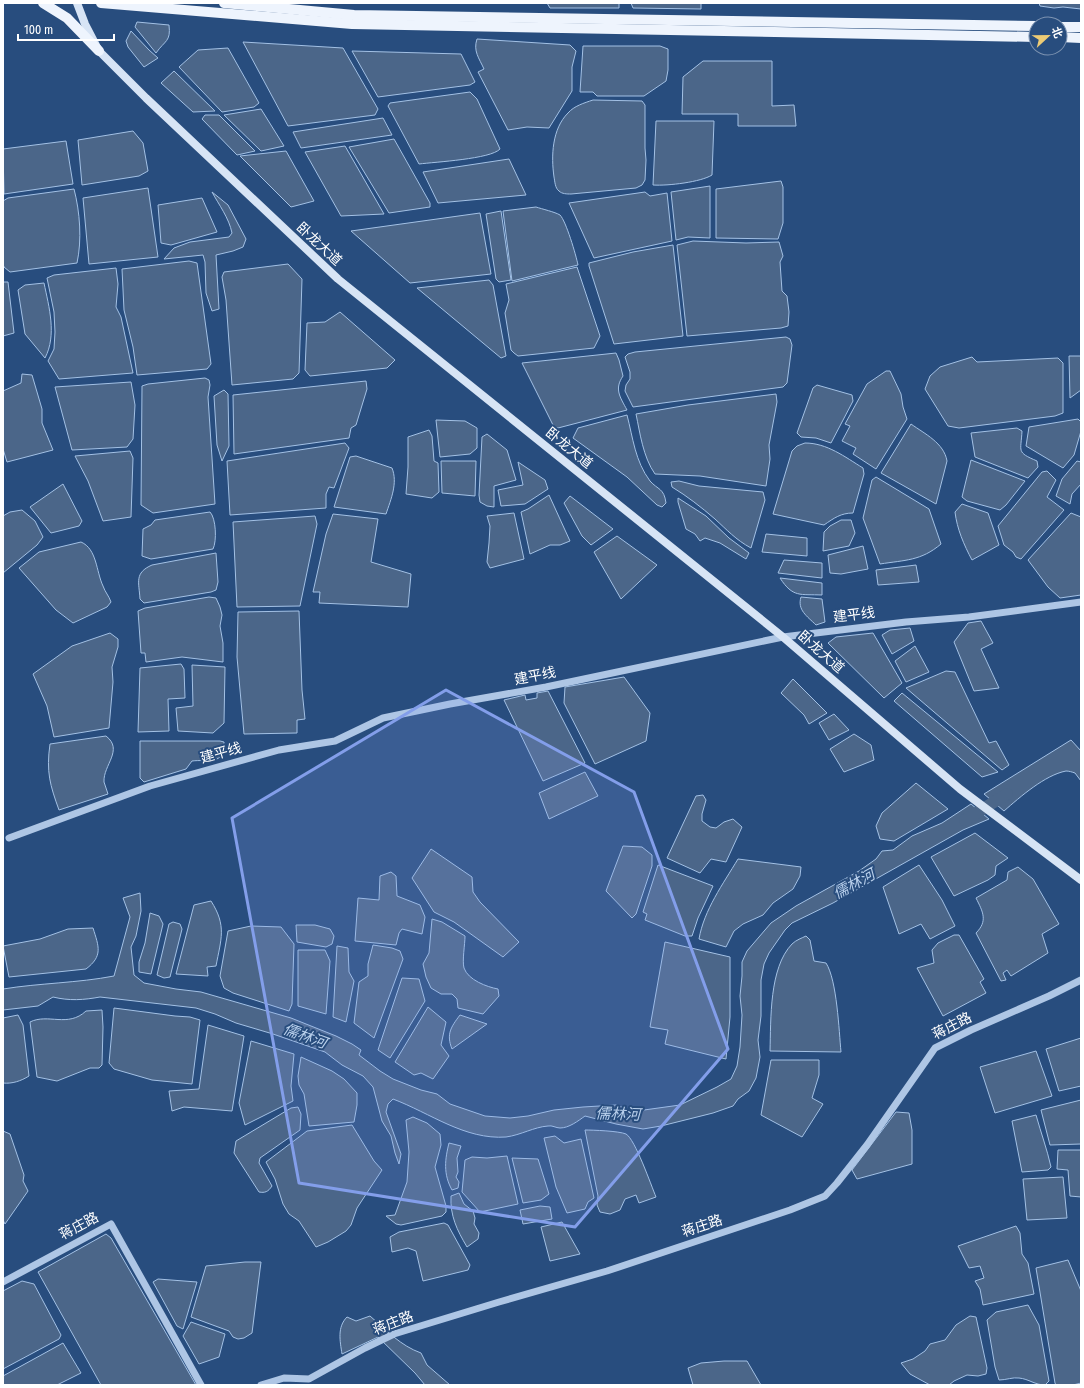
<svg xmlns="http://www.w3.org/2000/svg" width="1084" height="1388" viewBox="0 0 1084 1388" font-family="'Fira Sans Condensed','Noto Sans SC',sans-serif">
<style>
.water{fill:#4b6689;stroke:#a3c1e5}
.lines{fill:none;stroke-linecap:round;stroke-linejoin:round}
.river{stroke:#4b6689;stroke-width:12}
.tertiary{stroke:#aec6e5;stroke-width:7}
.secondary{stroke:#d7e4f5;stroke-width:8}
.primary{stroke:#eef4fd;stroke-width:10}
.marked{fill:#839eea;fill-opacity:0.2;stroke:#839eea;stroke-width:3;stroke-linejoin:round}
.labels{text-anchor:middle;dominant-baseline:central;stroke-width:4;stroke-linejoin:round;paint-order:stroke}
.street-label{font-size:14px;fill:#fff;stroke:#284d7e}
.water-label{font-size:15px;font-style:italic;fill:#b9d0ec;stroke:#284d7e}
</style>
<rect width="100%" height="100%" fill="#284d7e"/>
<g class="water">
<path d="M547,3H619V8H550Z"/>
<path d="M631,3H701V9L633,8Z"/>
<path d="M1039,3H1081V9L1063,7L1054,8L1040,6Z"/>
<path d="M137,22L169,25C171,42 165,40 156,53L135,27Z"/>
<path d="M131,31L149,50L158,58L144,67L128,47L126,41Z"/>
<path d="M477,39L570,45L576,51L572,67V91L549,128L527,127L508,130L478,72L484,69C479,58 473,51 477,39Z"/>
<path d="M243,42L343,48L378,109L375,115L288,126Z"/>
<path d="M583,46H660L668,49V70L666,81L644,96H597L593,92H580Z"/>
<path d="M228,48L259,103L254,107L222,112L179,67L198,50Z"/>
<path d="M352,51L461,54L475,82L470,85L378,97Z"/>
<path d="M703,61H772V106L794,105L796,126H738V114H682L683,77Z"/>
<path d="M174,71L215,111L193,112L161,83Z"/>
<path d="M470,92L477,99L500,149C491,159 435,162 419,164L388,106L390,103Z"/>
<path d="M593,100L642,101L645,105V148L646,160L645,180L642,185L636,188L571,194C567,194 562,194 559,191C555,188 555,182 554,177C551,156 552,129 568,113C574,106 584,103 593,100Z"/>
<path d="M261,109L284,146L261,151L224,115Z"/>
<path d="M205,115H219L255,151L237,155L202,119Z"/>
<path d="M383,118L392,135L301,148L293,132Z"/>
<path d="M656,121H714L712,175C701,182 668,186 653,185Z"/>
<path d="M133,131L143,143L148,171L139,176L82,185L78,140Z"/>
<path d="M394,139L430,203V207L389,213L349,147Z"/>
<path d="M66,141L73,184L4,194L3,149Z"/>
<path d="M345,146L384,214L341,216L305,152Z"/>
<path d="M286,151L314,201L291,207L240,156Z"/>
<path d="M509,159L526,195L438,203L423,172Z"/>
<path d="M781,181L783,187V223L778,239L716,238V189Z"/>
<path d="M710,186V238L688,237L676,240L671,192Z"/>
<path d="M148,188L158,257L89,264L83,198Z"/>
<path d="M74,189C80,212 82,240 77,263L10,272L4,267L3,264V201L8,198Z"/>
<path d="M212,192L228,205L246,239L243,247L233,251L216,255L219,309L212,311L206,293L205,262L203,255L164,259L174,248L190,242L229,237L232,233C229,218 219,205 212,192Z"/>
<path d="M645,192L650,196L667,193L672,241L594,258L569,203Z"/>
<path d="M202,198L217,232L171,245L161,243L158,205Z"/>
<path d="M536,207C542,209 555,212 560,215C566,221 576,255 578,265L512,281L503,211Z"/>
<path d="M501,211L511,280L499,282L496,279L486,214Z"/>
<path d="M480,213L491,274L410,283L351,231Z"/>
<path d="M693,241L746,243L779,242L783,256L780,262L782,291L787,296L789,312L788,326L781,328L687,336L677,245Z"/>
<path d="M673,245L683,336L614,344L589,266V263L633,252Z"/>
<path d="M189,261L197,263L211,364L207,369L137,375L133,347L124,310L122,269Z"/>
<path d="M288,264L302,279L299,373L293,379L232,385L226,300L222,277L224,272Z"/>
<path d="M577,267L600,336L594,348L518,356L514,353L511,350L505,313L509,300L506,284Z"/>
<path d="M116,268L118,284L116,307L121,317L133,373L59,379L48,361L54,349L55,332L54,312L47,278L54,275Z"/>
<path d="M489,280L493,285L506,356L501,358L417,288Z"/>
<path d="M3,282H8L14,333L3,336Z"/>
<path d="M44,283C49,307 57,335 45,358L25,334L18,290L25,285Z"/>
<path d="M340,312L395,360L387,368L310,376L305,370L307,323L325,322Z"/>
<path d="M786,337L790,339L792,345L787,383L783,387L633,407L625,391L626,385L630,379V372L625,357L628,354L635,352Z"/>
<path d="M616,353L619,360L623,376C614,389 620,397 627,410L558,428L554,427L522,363Z"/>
<path d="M1069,356H1081V390L1070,398Z"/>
<path d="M972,357L977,362L1058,358L1063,363V413L1055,416L959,428L948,426L925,389L930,376L940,367Z"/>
<path d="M886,371H890L901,394L903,407L907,419L876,469L853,454L856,448L842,441L850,426L845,424L867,384Z"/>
<path d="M22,374L32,375L42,409V423L53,450L7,462L3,449V391L21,383Z"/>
<path d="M205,378L209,380L210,385L208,397L215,504L153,513L141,505L142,386L148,384Z"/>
<path d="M366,381L367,389L356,425L351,428L349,438L234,454L233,395Z"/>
<path d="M131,382L135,405L133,439L127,447L72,450L55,387Z"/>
<path d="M817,385L852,395L853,401L831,443L816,438L801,437L797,433L813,388Z"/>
<path d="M224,390L228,394L229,446L222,461L217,445L214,396Z"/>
<path d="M776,394L777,402L769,445L770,459L766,486L700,476L655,474C643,457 640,433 636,414L688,405Z"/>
<path d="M627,415C633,438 635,461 650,481C658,490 664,488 666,503L662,507L657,505L627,477L573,438L578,428Z"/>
<path d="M1078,419L1081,422V431L1074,455L1063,468L1026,446L1029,427Z"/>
<path d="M436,420L465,421L477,428V448L470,454L440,457Z"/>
<path d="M911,424C925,434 944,443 947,461L936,504L881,473Z"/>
<path d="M1017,428L1022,431C1021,452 1016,452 1037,461L1038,467L1028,478L975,457L971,433Z"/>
<path d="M429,430L432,436L434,461L438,463L439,492L432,498L406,494L408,467V437Z"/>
<path d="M487,434L507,450L516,480L494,486V507L487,506L480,502L479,495L482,437Z"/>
<path d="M345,443L349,448L334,488L329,487L326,494V508L230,515L227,461Z"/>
<path d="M805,443C827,443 845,457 863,468L864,474L853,513C841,513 834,518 824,525L773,514L792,451L797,446Z"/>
<path d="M130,451L133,458L131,517L103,521L88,481L75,456Z"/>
<path d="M356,456L392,468C398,483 391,499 386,514L334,507L350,457Z"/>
<path d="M971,460L1025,481L1006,505L1000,510L967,501L962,497Z"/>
<path d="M441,461H476L475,496L442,493Z"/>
<path d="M1077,461L1081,462V484L1072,494L1070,504L1056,496L1062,479Z"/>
<path d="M518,462L545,480L548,489L525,504L501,506L498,490L523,485Z"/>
<path d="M1047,471L1056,480L1047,497L1064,510L1021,559L1016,557L1013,552L1004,545L998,526L1042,472Z"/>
<path d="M876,477L929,509L941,544C921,561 905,560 880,564L863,518L872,480Z"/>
<path d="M679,481L699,486L763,492L765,500L751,548C736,540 726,529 715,519C701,507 687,496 672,487L671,482Z"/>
<path d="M63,484L82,521L79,526L51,533L30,507Z"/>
<path d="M549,495L570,541L560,545H550L530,554L521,512L528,509Z"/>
<path d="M570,496L613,529L591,545L582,536L564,503Z"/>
<path d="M678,498L706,516L729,538L749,553L746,559L720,543L705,538L700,541L695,534L686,529L678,502Z"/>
<path d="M962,504L988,513L999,545L972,560C964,545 957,529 955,512Z"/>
<path d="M22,510L35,521L43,537L37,545L3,573V516L10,512Z"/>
<path d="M210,512C216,518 217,541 213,549L151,559L142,556L143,529L151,525L155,520Z"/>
<path d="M514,513L524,559L490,568L487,562L489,543L490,526L487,516Z"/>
<path d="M1071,513L1081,517V595L1060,598L1048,587L1028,560Z"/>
<path d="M333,514L378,519L371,562L411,574L408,607L319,603L320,592H313L326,534Z"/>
<path d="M315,516L317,524L300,606L237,607L233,522Z"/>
<path d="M841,520H851L855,533L849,546L823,551L824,532L830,526Z"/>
<path d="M766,534L807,538V556L762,552Z"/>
<path d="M617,536L657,565L621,599L594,552Z"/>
<path d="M81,542C97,549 96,571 103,586C105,592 109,596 111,602L107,607L73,623L56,610L19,568L39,552Z"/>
<path d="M863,546L868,569L841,574L830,573L828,555Z"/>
<path d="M216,553L218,582L216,590L211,592L144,603L140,599C139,582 134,573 152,565Z"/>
<path d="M784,560L822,563V578L778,573Z"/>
<path d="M916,565L919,582L878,585L876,570Z"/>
<path d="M780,578L822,583V595C800,594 793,598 780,578Z"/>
<path d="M209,597L216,598L220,607L222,615L220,626L223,643V662L182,657L146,662L145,653H141L138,611L145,608Z"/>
<path d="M801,597L822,599L825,622L816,625C807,616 797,610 801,597Z"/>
<path d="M299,611L302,690L305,719L297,720V733L244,734L237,657L238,612Z"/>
<path d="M981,621L993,643L981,649L999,688L974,691L954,642L968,623Z"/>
<path d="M910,628L914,641L892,654L882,635L890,630Z"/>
<path d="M110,633L118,639V647L112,667L113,682L109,728L54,737L47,706L33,674L72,646Z"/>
<path d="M873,633L902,683L884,698L828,643L836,637Z"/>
<path d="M915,646L929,672L906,682L895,661Z"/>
<path d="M181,664L184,669L185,698L168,699L169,731L138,732L140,668Z"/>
<path d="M192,665L225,667L224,723L213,733L178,731L176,708L193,706Z"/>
<path d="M946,671L955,672L989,743L996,741L1009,765L1002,770L906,688Z"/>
<path d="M624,677L650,713L646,741L595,764L564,703L565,687Z"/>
<path d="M793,679L827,713L809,724L804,715L781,693Z"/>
<path d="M548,691L585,763L543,781L504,700L525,695L526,700L537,698V693Z"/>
<path d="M902,693L998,772L982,777L894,701Z"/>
<path d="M834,714L849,730L829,740L819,723Z"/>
<path d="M854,734L871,745L874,760L844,772L830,749Z"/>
<path d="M106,736C124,750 103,765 104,782C105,786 107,790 108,794L59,810C50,785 46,772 50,744Z"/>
<path d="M1071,740L1081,751V781L1075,773C1072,772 1069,771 1066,771C1045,775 1020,797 1004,811L984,794Z"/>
<path d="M140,741H220L224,742C226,766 207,759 192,761L186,769L144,782L140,778Z"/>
<path d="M585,772L598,796L549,819L539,793Z"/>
<path d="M916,783L948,809L894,841L880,839L876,826L882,813Z"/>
<path d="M703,795L706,800L702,814V821L710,827L716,828L724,822L733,819L742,827L726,862L711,859L700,873L667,858L696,796Z"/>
<path d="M971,804L989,819L963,830L833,903L792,923L785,930L769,953L764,964L761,980V1016L758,1040L760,1057L756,1078L749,1091L738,1099L733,1106L713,1113L661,1126L643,1129L616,1124L585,1116C578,1121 569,1128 560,1128C556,1128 552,1125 548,1126C534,1127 521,1135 506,1137C465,1140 430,1113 393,1099L388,1104L386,1112L401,1154L399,1164L395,1153L391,1136L382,1121L373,1087L363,1076L342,1065L325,1052L273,1034L236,1023L215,1014L196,1008L100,997C84,1000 69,1001 53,997L38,1006L3,1010V989C40,983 78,983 114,976L130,917L123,898L140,893L141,911L136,936L131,947L134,975L144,983L176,989L201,992L291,1018L336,1036L352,1044L361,1050L359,1055L380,1071L393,1079L421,1090L437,1094L450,1104L485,1116L510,1118L528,1116L554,1110L583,1107L616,1105L627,1109L644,1110L680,1105L717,1087L731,1079L737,1066L740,1047L742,1015L740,996L742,976V962L747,951L771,923L796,906L859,871L876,859L882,851L893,850L912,836L942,823Z"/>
<path d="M975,833L1008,858L996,866L995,875L988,880L954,896L931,857Z"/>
<path d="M623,846L642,847L652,855V866L636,914L632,918L606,891Z"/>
<path d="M431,849L472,877L473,892L480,902L519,942L503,957L454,922L434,912L412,878Z"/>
<path d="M738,859L801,867L800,876L793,889L773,903L763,915L743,924L734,931L726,947L699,939C704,910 723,884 738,859Z"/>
<path d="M658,865L713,886L698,918L692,936H685L645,920L647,914L643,912Z"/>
<path d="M919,865L942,900L955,926L930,939L921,924L899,934L883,887Z"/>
<path d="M1018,867L1033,879L1059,924L1042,934L1048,953L1011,976L1007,970L1003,973L1006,980L1001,981L976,933C988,921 983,912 976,898L1007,880L1008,872Z"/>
<path d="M391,872L396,876L397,896L420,905L425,917L422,934L402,929L399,933L396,945L355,941L358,898L379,900L380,876Z"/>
<path d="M211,901C227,926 221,939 216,966L207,967L208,976L176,974L194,905Z"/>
<path d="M150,913L159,916L163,924L151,974L139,972V962L145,943Z"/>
<path d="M432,919L442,922L465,936C465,944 462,961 464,968C468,980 487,987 498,989L499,996L483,1014L458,1008L457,999L452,994H441L431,988L426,977L423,964L429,953Z"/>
<path d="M173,922L180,924L182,929L170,977L164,978L157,975L169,924Z"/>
<path d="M296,925H315L330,929L334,936L332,944L326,947L297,942Z"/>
<path d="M251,926L281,927L294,944L292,1004L289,1011L233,993L224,988L220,976L228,931Z"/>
<path d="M93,928C99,947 103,956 86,969L9,977L3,946L40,939L68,929Z"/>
<path d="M954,935H959L984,979L980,982L986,993L943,1016L917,968L934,963L932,950L938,943Z"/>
<path d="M806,936L810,940L814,961L826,963C837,980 839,1031 841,1052L770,1051C771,1019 769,968 792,944C796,940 802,938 806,936Z"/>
<path d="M665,942L730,957V1017L726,1059L665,1044L668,1030L650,1027Z"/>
<path d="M373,945L392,948L400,951L403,959L374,1038L354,1023L359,982L368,976V964Z"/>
<path d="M337,946L348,948L349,972L354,981L346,1022L333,1017Z"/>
<path d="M298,950H325L330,961L326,1014L298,1006Z"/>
<path d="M402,978L419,979L425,1001L390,1058L378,1050Z"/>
<path d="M428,1007L446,1022L441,1045L449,1056L433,1079L421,1073L414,1075L395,1062Z"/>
<path d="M114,1008L175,1016L190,1017L200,1020L192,1084L152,1080L114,1069L109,1063Z"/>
<path d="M102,1010L103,1027L102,1065L99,1068H90L57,1081L37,1077L30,1022C48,1013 68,1028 86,1011Z"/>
<path d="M18,1015L23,1025L29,1076C21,1081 12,1084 3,1083V1018Z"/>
<path d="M460,1015L487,1024L452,1049C446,1034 451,1027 460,1015Z"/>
<path d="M208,1025L244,1036L232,1111L184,1107L172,1111L169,1091L199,1089Z"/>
<path d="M1081,1038V1086L1059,1091L1046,1049Z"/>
<path d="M251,1041L294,1054L291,1086L293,1101L245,1125L239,1103Z"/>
<path d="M1036,1051L1052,1096L995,1113L980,1067Z"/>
<path d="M301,1057L332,1071L344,1079L357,1093V1105L354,1122L309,1126L304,1094L299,1085L298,1076Z"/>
<path d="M771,1060H819V1075L812,1098L823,1104L802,1137L761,1115Z"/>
<path d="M1081,1100V1144L1050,1145L1041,1110Z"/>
<path d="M298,1107L301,1114L300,1130L260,1158L259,1163L272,1186C268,1192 265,1193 259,1192L234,1153L236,1141L291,1108Z"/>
<path d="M896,1112L909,1113L912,1130V1164L857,1179L852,1170Z"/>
<path d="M1036,1115C1041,1133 1047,1149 1051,1167L1048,1170L1022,1172L1012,1121Z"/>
<path d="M413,1117L427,1123L440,1134L441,1145L435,1167L446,1206V1212L442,1216L401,1225L396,1224L386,1216L395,1215L407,1182L409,1152L406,1120Z"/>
<path d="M352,1125L374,1161L382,1170L357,1208L351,1225L346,1231L328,1242L316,1247L299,1221L289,1214L283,1204L275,1179L266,1162L307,1131Z"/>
<path d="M585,1130C593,1130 619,1131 626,1134C635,1139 651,1185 656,1197L639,1203L636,1195L625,1199L620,1210L610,1214L600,1212L597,1205L598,1196Z"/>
<path d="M3,1131L10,1134L24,1175L23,1181L28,1191L5,1224L3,1220Z"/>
<path d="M555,1136L564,1143L581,1139L594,1198L588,1202L585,1209L567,1213L556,1187L544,1138Z"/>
<path d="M449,1143L461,1146L457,1158L458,1172L456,1177L459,1182L458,1188L452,1190C443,1174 445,1159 449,1143Z"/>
<path d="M1058,1150H1081V1197L1070,1196L1068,1170L1057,1169Z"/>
<path d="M507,1156L518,1204L480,1212L462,1192L465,1160L472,1157L487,1158Z"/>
<path d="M512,1158L538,1159L549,1194L541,1200L523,1203Z"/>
<path d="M1063,1177L1067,1218L1027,1220L1023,1179Z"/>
<path d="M459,1193L464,1204L473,1211L475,1218L474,1224L479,1233L478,1239L467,1247C457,1230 450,1216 451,1196Z"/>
<path d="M540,1206L550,1207L552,1219L523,1224L520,1210Z"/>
<path d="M562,1222L580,1254L550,1261L541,1227Z"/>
<path d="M444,1223L448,1225L470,1265L468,1270L423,1281L416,1251L408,1248L392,1252L390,1237L399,1232Z"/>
<path d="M1016,1226L1020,1233L1022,1254L1028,1263L1034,1294L983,1305L980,1289L975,1281L984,1278L980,1266L969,1268L958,1246Z"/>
<path d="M106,1234L111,1238L196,1385H101L38,1272Z"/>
<path d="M1068,1260L1081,1291V1383L1073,1385H1056L1055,1383L1036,1268Z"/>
<path d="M245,1262H261L252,1333L244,1338L238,1339L233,1337L229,1331L191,1317L206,1266Z"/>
<path d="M158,1279L197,1282L183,1329L177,1326L153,1282Z"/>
<path d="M22,1281L34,1284L61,1335L59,1339L3,1369V1291Z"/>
<path d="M1028,1305L1039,1325L1049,1381L1045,1385C1035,1385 1029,1379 1019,1378C1013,1377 1006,1380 999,1380L995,1367L987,1320L996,1312Z"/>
<path d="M370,1316C386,1330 401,1346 421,1353L427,1365L450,1385H425L415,1373L378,1337L342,1354C340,1341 337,1327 347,1317L356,1321Z"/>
<path d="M970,1316L976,1317L987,1368L986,1374L978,1376L967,1375L954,1381L949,1385H930L910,1374L901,1363L913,1359L925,1351L930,1344L945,1340L956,1325Z"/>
<path d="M191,1322L225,1334L219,1357L199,1364L183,1336Z"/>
<path d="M63,1343L81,1373L57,1385H3V1376Z"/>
<path d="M724,1361H747L761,1385H693L688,1368L701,1363Z"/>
</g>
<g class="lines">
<path class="river" d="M965,820L1007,794"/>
<g class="tertiary">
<path d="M9,838L150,786L279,750L335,741L383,718L450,704L546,687L783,637L906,622L969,617L1081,602"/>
<path d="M3,1282L111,1224L201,1385"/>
<path d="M261,1385L284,1378L309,1379L365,1348L394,1334L499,1302L607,1271L790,1210L825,1196L837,1183L867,1145L935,1048L971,1030L1049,996L1081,980"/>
</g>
<path class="secondary" d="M77,3L85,24L99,51L146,98L338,279L783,637L960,789L1081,880"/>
<g class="primary">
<path d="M43,3L67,18L99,51"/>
<path d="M101,3L352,24L1036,37"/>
<path d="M224,3L354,15L1036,26"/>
<path d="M1060,27H1081"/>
<path d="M1060,37L1081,38"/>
</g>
</g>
<path class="marked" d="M446,690L634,792L728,1049L575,1227L299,1183L232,818Z"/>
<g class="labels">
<g class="street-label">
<text transform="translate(319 244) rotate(43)">卧龙大道</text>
<text transform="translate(569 448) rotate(39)">卧龙大道</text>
<text transform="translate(854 615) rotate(-7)">建平线</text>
<text transform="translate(821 652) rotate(41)">卧龙大道</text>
<text transform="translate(535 676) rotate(-11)">建平线</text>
<text transform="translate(221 753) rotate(-16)">建平线</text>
<text transform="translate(952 1026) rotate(-27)">蒋庄路</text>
<text transform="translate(79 1226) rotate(-28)">蒋庄路</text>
<text transform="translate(702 1226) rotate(-18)">蒋庄路</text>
<text transform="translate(393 1323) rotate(-21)">蒋庄路</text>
</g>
<g class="water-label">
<text transform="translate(854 884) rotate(-29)">儒林河</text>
<text transform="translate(305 1036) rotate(20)">儒林河</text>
<text transform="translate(618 1114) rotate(2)">儒林河</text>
</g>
</g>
<rect width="1084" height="1388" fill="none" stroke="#ffffff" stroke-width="8"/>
<g transform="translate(1048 36) rotate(68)"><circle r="19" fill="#284d7e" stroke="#7e94b2"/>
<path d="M0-3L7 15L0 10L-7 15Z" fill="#eccb75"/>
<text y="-6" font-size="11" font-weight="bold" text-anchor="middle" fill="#ffffff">北</text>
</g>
<path d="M18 34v6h96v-6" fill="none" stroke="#ffffff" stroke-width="2"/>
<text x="24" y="34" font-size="12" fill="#ffffff" stroke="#284d7e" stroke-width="3" paint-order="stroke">100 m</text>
</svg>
